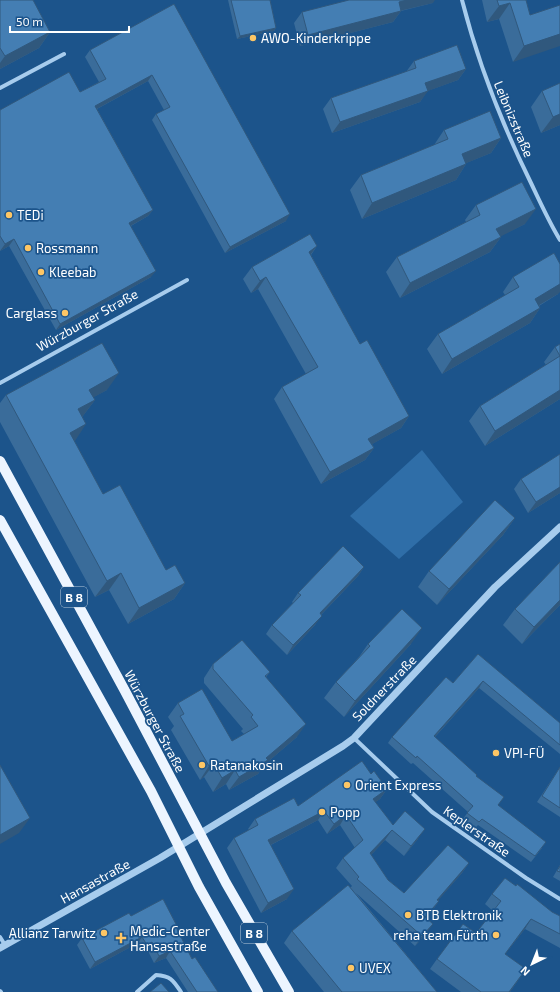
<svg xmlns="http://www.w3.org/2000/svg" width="560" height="992" viewBox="0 0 560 992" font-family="'Exo 2',sans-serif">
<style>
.green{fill:#2f6ea8}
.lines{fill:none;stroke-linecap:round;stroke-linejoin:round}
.minor{stroke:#a7cced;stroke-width:4}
.tertiary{stroke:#a7cced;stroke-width:7}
.primary{stroke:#edf5ff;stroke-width:10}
.wall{fill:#3a6c9a}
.shaded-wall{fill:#30587d}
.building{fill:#447eb3;stroke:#30587d}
.poi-dot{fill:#fdc665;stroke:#1c548b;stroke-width:1.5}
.labels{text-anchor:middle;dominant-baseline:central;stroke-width:3.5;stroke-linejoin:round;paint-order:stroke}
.shield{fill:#1c548b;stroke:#bbccdc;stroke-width:1}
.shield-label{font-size:12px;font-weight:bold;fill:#fff}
.poi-label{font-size:13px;fill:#fff;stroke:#1c548b;text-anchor:start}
.street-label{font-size:13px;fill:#fff;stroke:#1c548b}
</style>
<rect width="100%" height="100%" fill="#1c548b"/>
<path class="green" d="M422,450L463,502L399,559L350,516Z"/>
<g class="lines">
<g class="minor">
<path d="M462,0C478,63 502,124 531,183C540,202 549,222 560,240"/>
<path d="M0,88L64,54"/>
<path d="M0,383L187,280"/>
<path d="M354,738L432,812L526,878L560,899"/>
<path d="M0,937L5,945"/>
<path d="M0,991L1,992"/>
<path d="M137,992L156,975C171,976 173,980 181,992"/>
</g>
<path class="tertiary" d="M0,948L160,858L343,746L354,738L495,587L560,527"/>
<g class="primary">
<path d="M0,461L125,691L226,883L289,992"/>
<path d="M0,520L151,791L199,887L258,992"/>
</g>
</g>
<g class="wall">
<path d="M0,0L50,32L39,48L0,69Z"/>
<path d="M228,0H270L276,28L274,31L237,39Z"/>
<path d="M482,0H526L530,15L560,5L513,62L499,19L487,22Z"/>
<path d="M433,3L401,11L393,22L300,46L294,23L302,12Z"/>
<path d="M174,4L286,221L225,253L152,120L156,114L164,110L148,81L97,109L153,210L148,216L131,226L151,277L56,330L9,246L0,251V110L80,92L99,82L85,57L90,50Z"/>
<path d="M414,61L466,69L458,80L427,91L420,102L332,133L323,109L331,98L406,72Z"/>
<path d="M542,91L560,125L541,133L531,107Z"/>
<path d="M444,130L501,138L491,153L466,163V164L456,180L362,219L350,190L361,175L434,145Z"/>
<path d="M476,205L525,224L500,236L501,237L490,252L400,298L386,272L397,257L466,222L465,220Z"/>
<path d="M317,246L311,255L360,344L409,416L401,428L372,444L374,448L365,460L321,484L274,399L282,387L306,374L258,289L251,293L243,279L252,267Z"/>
<path d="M513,277L558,294L539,306L540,308L530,323L442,374L427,349L438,334L505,295L503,292Z"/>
<path d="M560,344V399L485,446L469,421L480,406L546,365L544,362L555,347Z"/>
<path d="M107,390L93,397L95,400L82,417L74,441L103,494L166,570L185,583L174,599L128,624L109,590L95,597L0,422V403L6,395Z"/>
<path d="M521,479L560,493L528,513L514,489Z"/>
<path d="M515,518L503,535L437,605L418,587L429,571Z"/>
<path d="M560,562V605L522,644L503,625L515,609Z"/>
<path d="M364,567L358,576L321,615L315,625L287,655L266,634L272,625L293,603L292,602L298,593Z"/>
<path d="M368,644H411L344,717L324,698L336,682L359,657Z"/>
<path d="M478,654L560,723V754L479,688L435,737L476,776L498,805L542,848L531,862L478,825L475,828L463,819L468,812L413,763L411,764L388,743L392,737L453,683Z"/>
<path d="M213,664L270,672L266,677L297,737L264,765L258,774L229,790L226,784L213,792L204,777L200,780L171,730L174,726L168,717L178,703L232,741L244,734L241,731L243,729L204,683V678Z"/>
<path d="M560,767V817L537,802Z"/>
<path d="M371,774L387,789L380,799L375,802L393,825L418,839L404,856L385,840L371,855L388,880L404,893L469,863L462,873L438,900L439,901L432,911L426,918V934L415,946L356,893L437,992H324L284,943L292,931L351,887L352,886L336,868L343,858L355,848L340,825L327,834L318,820L271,845L287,899L261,913L227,848L234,838L249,830L248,829L255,819L298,806Z"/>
<path d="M560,865V881L553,877Z"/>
<path d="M516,886L552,912L560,916V948L525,929L505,954L526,969L510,992H461L430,969L437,959L476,933L493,911L485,904L492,894Z"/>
<path d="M131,916L177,930L192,959L218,992H188L166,958L154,963L147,949L142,951L138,943L90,969L77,945L82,938Z"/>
</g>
<g class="shaded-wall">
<path d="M407,0H435L433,3L391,13L399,2Z"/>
<path d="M510,3L499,19L487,22L499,6Z"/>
<path d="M401,11L393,22L300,46L308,35Z"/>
<path d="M276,28L274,31L237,39L240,36Z"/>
<path d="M50,32L39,48L0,69V63L5,56Z"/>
<path d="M560,34V46L513,62L524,46Z"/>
<path d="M466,69L458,80L417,95L425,83Z"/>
<path d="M152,75L148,81L91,112L95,106Z"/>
<path d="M428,91L420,102L332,133L340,122Z"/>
<path d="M560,114V125L541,133L553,117Z"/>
<path d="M501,138L491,153L452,169L462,154Z"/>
<path d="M466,164L456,180L362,219L372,203Z"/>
<path d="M536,209L525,224L486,244L496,229Z"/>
<path d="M153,210L148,216L125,229L129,223Z"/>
<path d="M290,214L286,221L225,253L230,247Z"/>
<path d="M501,237L490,252L400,298L410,283Z"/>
<path d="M14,239L9,246L0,251L5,244Z"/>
<path d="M317,246L308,258L309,252Z"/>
<path d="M156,271L151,277L56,330L60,324Z"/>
<path d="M266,277L258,289L251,293L260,281Z"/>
<path d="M560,284V292L558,294L524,314L535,299Z"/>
<path d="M540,308L530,323L442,374L452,359Z"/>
<path d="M119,373L107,390L78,406L89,390Z"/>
<path d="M560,390V399L485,446L495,431Z"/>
<path d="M95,400L83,416L66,425L78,409Z"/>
<path d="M409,416L401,428L360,451L368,439Z"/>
<path d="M86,424L75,441L59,449L70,433Z"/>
<path d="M374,448L365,460L321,484L330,472Z"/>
<path d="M560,487V493L528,513L536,502Z"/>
<path d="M515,518L503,535L437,605L449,589Z"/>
<path d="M364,567L358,576L313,623L320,613Z"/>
<path d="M121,573L109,590L95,597L107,581Z"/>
<path d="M185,583L174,599L128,624L139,608Z"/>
<path d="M560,600V605L522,644L534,627Z"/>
<path d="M322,616L315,625L287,655L293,645Z"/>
<path d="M422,628L411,644L344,717L355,701Z"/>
<path d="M483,681L479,688L430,742L434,736Z"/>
<path d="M306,724L297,737L264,765L258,774L229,790L239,777L266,758Z"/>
<path d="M214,764L204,777L200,780L209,766Z"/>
<path d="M235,770L226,784L213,792L222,778Z"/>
<path d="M387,789L380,799L366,809L373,799Z"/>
<path d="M324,811L318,820L261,850L268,840Z"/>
<path d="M346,815L340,825L327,834L334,824Z"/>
<path d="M30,818L19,833L0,844V835Z"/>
<path d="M425,829L418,839L404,856L411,846Z"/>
<path d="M392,830L385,840L364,863L370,853Z"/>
<path d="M469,863L462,873L430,910L437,900Z"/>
<path d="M294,889L287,899L261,913L268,903Z"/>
<path d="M439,901L432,911L418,927L425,917Z"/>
<path d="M531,919L525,929L498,963L505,954Z"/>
<path d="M433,924L426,934L415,946L422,936Z"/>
<path d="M142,937L138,943L90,969L95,962Z"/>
<path d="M152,942L147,949L142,951L147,945Z"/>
<path d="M170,951L166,958L154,963L159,956Z"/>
<path d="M526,969L510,992H509Z"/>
</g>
<g class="building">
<path d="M0,0H33L50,32L5,56L0,48Z"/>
<path d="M231,0H270L276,28L240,36Z"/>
<path d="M349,0H407L399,2L401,11L308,35L302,12Z"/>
<path d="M497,0H526L530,15L560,5V34L524,46L510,3L499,6Z"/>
<path d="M174,4L290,214L230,247L156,114L170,107L152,75L95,106L153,210L129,223L156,271L60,324L14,239L5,244L0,236V110L69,72L80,92L106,79L90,50Z"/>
<path d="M457,45L466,69L425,83L428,91L340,122L331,98L416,68L414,61Z"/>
<path d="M560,83V114L553,117L542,91Z"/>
<path d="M490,111L501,138L462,154L466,164L372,203L361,175L448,139L444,130Z"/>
<path d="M522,182L536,209L496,229L501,237L410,283L397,257L480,215L476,205Z"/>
<path d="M310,234L317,246L309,252L360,344L367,340L409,416L368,439L374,448L330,472L282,387L318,367L266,277L260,281L252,267Z"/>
<path d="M554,253L560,264V284L535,299L540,308L452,359L438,334L519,287L513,277Z"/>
<path d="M102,343L119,373L89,390L95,400L78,409L86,424L70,433L103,494L120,485L166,570L175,565L185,583L139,608L121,573L107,581L6,395Z"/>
<path d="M560,344V356L555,347Z"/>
<path d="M560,356V390L495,431L480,406Z"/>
<path d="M560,454V487L536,502L521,479Z"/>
<path d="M495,500L515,518L449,589L429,571Z"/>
<path d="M343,546L364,567L320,613L322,616L293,645L272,625L301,595L298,593Z"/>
<path d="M560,562V600L534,627L515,609Z"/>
<path d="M402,609L422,628L355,701L336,682L370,646L368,644Z"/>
<path d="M242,640L270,672L265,676L306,724L266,758L268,760L239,777L235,770L222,778L214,764L209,766L180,716L184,714L178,703L202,689L232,741L258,726L251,717L253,715L213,669V664Z"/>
<path d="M478,654L560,723V745L483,681L434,736L477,775L476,776L504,797L498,805L546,842L535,856L482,819L479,822L467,813L473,806L417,756L416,758L392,737L446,677L453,683Z"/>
<path d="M362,761L371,774L374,771L387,789L373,799L393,825L405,811L425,829L411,846L392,830L370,853L388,880L404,893L448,845L469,863L437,900L439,901L425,917L433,924L422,936L357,879L359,877L343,858L363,840L346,815L334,824L324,811L268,840L294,889L268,903L234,838L258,825L255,819L294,798L298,806Z"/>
<path d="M0,765L30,818L0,835Z"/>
<path d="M560,767V808L542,796Z"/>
<path d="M560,866V872L557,871Z"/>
<path d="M505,878L516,886L517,884L552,912L560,916V934L531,919L505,954L526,969L509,992H481L437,959L463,924L476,933L501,901L492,894Z"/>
<path d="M348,885L437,992H342L292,931Z"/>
<path d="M163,899L178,928L177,929L192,959L195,957L218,992H197L170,951L159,956L152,942L147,945L142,937L95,962L82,938L129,913L131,916Z"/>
<path d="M161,983L169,992H150Z"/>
</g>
<g class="poi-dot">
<circle cx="253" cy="38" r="4"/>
<circle cx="9" cy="215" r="4"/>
<circle cx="28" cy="248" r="4"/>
<circle cx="41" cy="272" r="4"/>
<circle cx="65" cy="313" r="4"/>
<circle cx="496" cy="753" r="4"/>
<circle cx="202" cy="765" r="4"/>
<circle cx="347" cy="785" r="4"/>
<circle cx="322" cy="812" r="4"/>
<circle cx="408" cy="915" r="4"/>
<circle cx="104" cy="933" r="4"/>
<circle cx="496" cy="935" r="4"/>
<path d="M119 932h4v4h4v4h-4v4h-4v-4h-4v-4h4z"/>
<circle cx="351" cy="968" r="4"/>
</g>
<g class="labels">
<g class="shield">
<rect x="61" y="587" width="26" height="20" rx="3"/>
<rect x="241" y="923" width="26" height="20" rx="3"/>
</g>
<g class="shield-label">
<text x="74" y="597">B 8</text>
<text x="254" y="933">B 8</text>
</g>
<g class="poi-label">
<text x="261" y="38">AWO-Kinderkrippe</text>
<text x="17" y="215">TEDi</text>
<text x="36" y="248">Rossmann</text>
<text x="49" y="272">Kleebab</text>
<text x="57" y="313" text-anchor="end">Carglass</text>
<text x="504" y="753">VPI-FÜ</text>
<text x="210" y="765">Ratanakosin</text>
<text x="355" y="785">Orient Express</text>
<text x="330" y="812">Popp</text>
<text x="416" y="915">BTB Elektronik</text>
<text x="130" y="931">Medic-Center<tspan x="130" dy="15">Hansastraße</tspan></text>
<text x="96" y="933" text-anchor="end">Allianz Tarwitz</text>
<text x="488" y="935" text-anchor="end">reha team Fürth</text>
<text x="359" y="968">UVEX</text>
</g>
<g class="street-label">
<text transform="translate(514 119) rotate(67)">Leibnizstraße</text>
<text transform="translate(87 320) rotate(-29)">Würzburger Straße</text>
<text transform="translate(384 688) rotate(-46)">Soldnerstraße</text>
<text transform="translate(155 721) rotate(62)">Würzburger Straße</text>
<text transform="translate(477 831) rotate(35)">Keplerstraße</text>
<text transform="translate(95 881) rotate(-29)">Hansastraße</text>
</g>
</g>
<g transform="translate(532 964) rotate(223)" stroke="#1c548b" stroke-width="3" paint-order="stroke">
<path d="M0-3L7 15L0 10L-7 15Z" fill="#ffffff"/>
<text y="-6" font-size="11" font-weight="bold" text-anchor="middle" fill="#ffffff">N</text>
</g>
<path d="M10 26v6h119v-6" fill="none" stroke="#ffffff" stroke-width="2"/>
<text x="16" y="26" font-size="12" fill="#ffffff" stroke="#1c548b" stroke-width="3" paint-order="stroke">50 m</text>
</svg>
